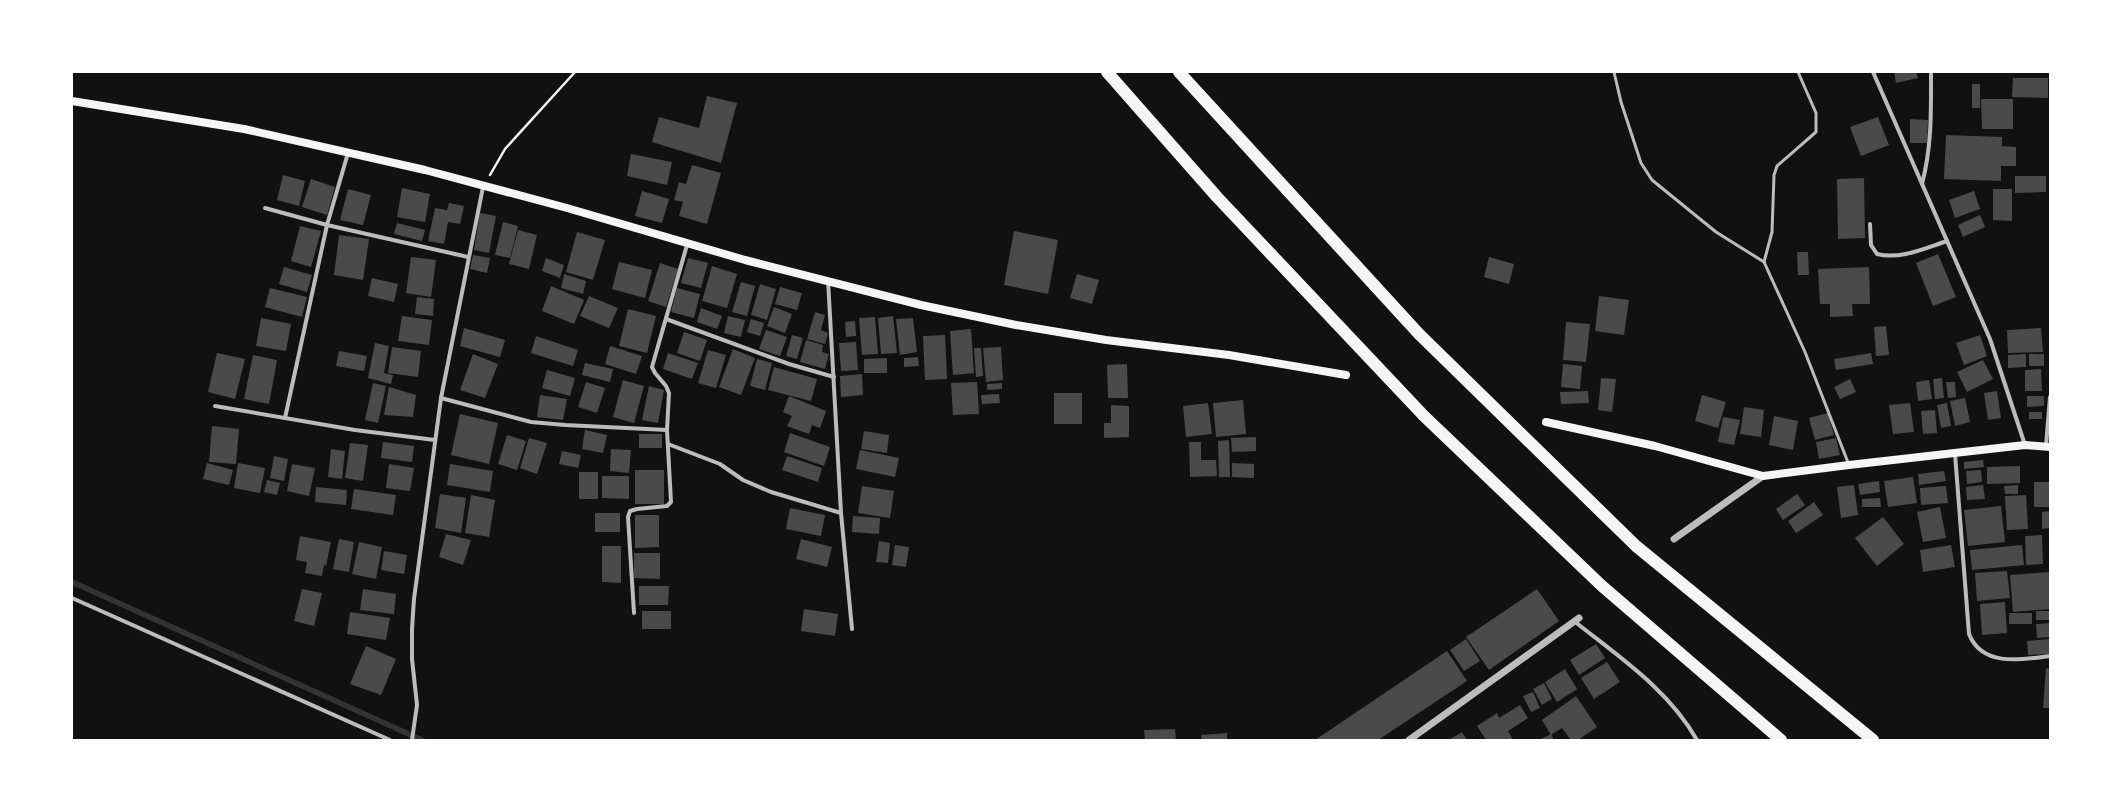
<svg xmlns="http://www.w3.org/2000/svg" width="2122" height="812" viewBox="0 0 2122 812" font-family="'Asap Condensed',sans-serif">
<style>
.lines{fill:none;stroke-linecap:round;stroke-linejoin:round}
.stream{stroke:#333;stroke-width:5.5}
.building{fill:#4a4a4a}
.path{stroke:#f5f5f5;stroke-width:2.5}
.service{stroke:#bcbcbc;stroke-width:3}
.minor{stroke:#bcbcbc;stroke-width:4}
.tertiary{stroke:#bcbcbc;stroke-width:7}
.secondary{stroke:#f5f5f5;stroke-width:8}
.motorway{stroke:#f5f5f5;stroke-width:12}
</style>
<rect width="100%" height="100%" fill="#111"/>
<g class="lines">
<path class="stream" d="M72,582L422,740"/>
</g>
<g class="building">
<path d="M1894,72H1916L1918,78L1896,83Z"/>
<path d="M2013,78H2048V98L2012,97Z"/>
<rect x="1972" y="84" width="8" height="24"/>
<path d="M707,96L737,103L721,163L652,142L659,117L699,128Z"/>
<path d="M1981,99H2013V129H1982Z"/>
<path d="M1878,117L1889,145L1861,156L1850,127Z"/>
<path d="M1910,119L1928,120L1927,143H1910Z"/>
<path d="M1946,135L2002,137V146L2016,147V166H2001V181L1944,179Z"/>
<path d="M631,154L672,162L667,185L627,176Z"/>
<path d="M692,165L721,173L707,224L679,216L683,202L674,200L679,182L686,184Z"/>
<path d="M283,175L305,181L299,206L277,200Z"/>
<path d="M2015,176H2046V192L2015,193Z"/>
<path d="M1864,178L1865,238L1838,239L1837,179Z"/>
<path d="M311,179L335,187L327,215L302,207Z"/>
<path d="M402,188L430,194L425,222L397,217Z"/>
<path d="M348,189L371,195L363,225L340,220Z"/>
<path d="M1993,189H2012V221L1993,220Z"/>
<path d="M642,191L669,199L662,223L635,216Z"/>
<path d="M1974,191L1980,209L1955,218L1949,200Z"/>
<path d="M449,203L464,206L460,224L448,222L444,244L428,241L435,208L447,210Z"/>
<path d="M480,213L496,216L489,253L474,250Z"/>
<path d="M1980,215L1985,227L1963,237L1958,225Z"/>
<path d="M503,222L518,226L510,258L495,255Z"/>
<path d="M397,223L425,230L422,241L394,234Z"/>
<path d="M300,226L321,231L311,267L291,261Z"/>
<path d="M518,230L537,235L529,269L509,264Z"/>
<path d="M1014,231L1058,240L1048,294L1004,285Z"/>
<path d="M577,232L605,240L593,280L566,272Z"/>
<path d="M339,235L369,239L363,280L334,275Z"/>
<path d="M1797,252H1808L1809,275H1798Z"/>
<path d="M1938,254L1956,297L1933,306L1916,263Z"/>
<path d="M473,255L490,258L487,273L470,269Z"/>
<path d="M411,257L436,260L431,297L406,293Z"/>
<path d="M1489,257L1514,264L1509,284L1484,277Z"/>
<path d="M546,258L564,265L560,278L542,271Z"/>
<path d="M688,258L708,263L701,288L681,283Z"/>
<path d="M619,262L652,270L645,298L612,289Z"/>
<path d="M660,263L678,269L666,307L648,301Z"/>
<path d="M712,266L737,274L727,308L702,301Z"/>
<path d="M284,267L312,275L307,292L279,284Z"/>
<path d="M1869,267L1870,304H1852L1853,316L1830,317V304H1820L1818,269Z"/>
<path d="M564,274L586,281L583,294L561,288Z"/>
<path d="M1077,274L1099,280L1092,304L1070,298Z"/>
<path d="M372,278L398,284L394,302L368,296Z"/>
<path d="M741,282L755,286L747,316L732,312Z"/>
<path d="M760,284L776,289L767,320L751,315Z"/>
<path d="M551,286L584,300L574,324L542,311Z"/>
<path d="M780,287L802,293L797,310L775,304Z"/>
<path d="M270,288L307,297L302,317L265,307Z"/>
<path d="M677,288L700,294L694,318L671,312Z"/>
<path d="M589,296L618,308L609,328L580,316Z"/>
<path d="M1599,296L1629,300L1624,335L1595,331Z"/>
<path d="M417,297L434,299L433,316L415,314Z"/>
<path d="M774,307L792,314L785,333L767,326Z"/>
<path d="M701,308L722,316L717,329L697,322Z"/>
<path d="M628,309L656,316L647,353L619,346Z"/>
<path d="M815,312L825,315L821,330L828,333L825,344L807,339Z"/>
<path d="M402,316L432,320L429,345L398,341Z"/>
<path d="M728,316L745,320L741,337L724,333Z"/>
<path d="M893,316L897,353L881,354L878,318Z"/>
<path d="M875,317L878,354L862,355L859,318Z"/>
<path d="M261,318L291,324L286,351L256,346Z"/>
<path d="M913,318L917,352L900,355L896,319Z"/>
<path d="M751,319L764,323L760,336L747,332Z"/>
<path d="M855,321L856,336L846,337L845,322Z"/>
<path d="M1566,322L1590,324L1586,362L1563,360Z"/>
<path d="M1886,326L1889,355L1876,356L1874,327Z"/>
<path d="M464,328L505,340L500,357L460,346Z"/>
<path d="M2041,328L2043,352L2008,353L2007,330Z"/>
<path d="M971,329L974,373L953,375L950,331Z"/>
<path d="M766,330L787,337L780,356L759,349Z"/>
<path d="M684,332L707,340L700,361L677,353Z"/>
<path d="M792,335L803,338L797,359L786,356Z"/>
<path d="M945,335L947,379L925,380L923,336Z"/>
<path d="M1980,335L1987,356L1964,365L1956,343Z"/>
<path d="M536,336L578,350L573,366L531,353Z"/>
<path d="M806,340L823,345L822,352L829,354L825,369L800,362Z"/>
<path d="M856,342L858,370L841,371L839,343Z"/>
<path d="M375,343L389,346L384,373L393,375L391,384L368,378Z"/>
<path d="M610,346L642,356L636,374L605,364Z"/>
<path d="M392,347L421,351L418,377L388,373Z"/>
<path d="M1001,347L1003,380L986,382L983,348Z"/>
<path d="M974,348H981L983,376L976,377Z"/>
<path d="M733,349L755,358L741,395L719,387Z"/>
<path d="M708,350L726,355L716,388L698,383Z"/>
<path d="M339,351L367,356L364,371L336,366Z"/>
<path d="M217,353L245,359L235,399L208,392Z"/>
<path d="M668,353L698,363L692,379L663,369Z"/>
<path d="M1871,353L1873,364L1836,370L1834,359Z"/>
<path d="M473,354L498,364L485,398L460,390Z"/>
<path d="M2026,354V367L2008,368V355Z"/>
<rect x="2029" y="354" width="15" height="12"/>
<path d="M253,355L277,360L269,404L244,399Z"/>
<path d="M918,357L919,366L904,367V358Z"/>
<path d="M887,358V373H864V359Z"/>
<path d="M757,359L772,363L765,390L750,386Z"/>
<path d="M1983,360L1993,379L1967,392L1957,372Z"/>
<path d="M585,363L613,369L610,382L582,375Z"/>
<path d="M1127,364L1128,398H1108L1107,365Z"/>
<path d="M1563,364L1582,366L1580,389L1561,387Z"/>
<path d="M774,367L817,379L811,401L768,390Z"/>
<path d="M2041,369L2042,391H2025V370Z"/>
<path d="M547,370L575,378L570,396L542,388Z"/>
<path d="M862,374L863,395L841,397L840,376Z"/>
<path d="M1601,378L1616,379L1612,412L1598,410Z"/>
<path d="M1942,378L1944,398L1935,399L1933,379Z"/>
<path d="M1850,379L1856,392L1840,399L1834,387Z"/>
<path d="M623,380L644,386L634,423L613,417Z"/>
<path d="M1929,380L1932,399L1918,401L1916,382Z"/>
<path d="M586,382L605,388L597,413L578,407Z"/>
<path d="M977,382L979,414L953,415L951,383Z"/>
<path d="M1946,382H1955L1956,397L1948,398Z"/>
<path d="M373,383L386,386L378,423L365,420Z"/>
<path d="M1002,383V389L987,390V384Z"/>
<path d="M649,386L664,390L658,423L642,420Z"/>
<path d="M389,387L416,395L413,417L384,415Z"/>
<path d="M1588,391L1589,403L1561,404L1560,392Z"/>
<path d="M1997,391L2001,418L1988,420L1984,393Z"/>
<rect x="1054" y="393" width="28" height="31"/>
<path d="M999,394L1000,403L982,404L981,395Z"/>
<path d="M540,395L567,399L563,420L537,417Z"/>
<path d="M1702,395L1726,402L1718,428L1695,421Z"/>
<path d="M789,396L826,411L820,428L812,425L809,434L787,426L792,416L783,412Z"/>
<path d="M2027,396H2044V406L2027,407Z"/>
<path d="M1965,398L1970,422L1955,426L1950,401Z"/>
<path d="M1243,400L1246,434L1216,437L1213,403Z"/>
<path d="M1208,403L1212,434L1186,437L1183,406Z"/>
<path d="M1910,403L1914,432L1893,434L1889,405Z"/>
<path d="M1947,403L1951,426L1941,428L1937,405Z"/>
<path d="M1111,405L1129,406V437L1104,438V423H1111Z"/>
<path d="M1744,407L1764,410L1761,437L1740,434Z"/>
<path d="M1935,410L1937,433L1923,434L1921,411Z"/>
<rect x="2029" y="412" width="13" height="7"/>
<path d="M1828,413L1834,435L1815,440L1809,418Z"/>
<path d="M460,414L498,423L489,464L451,455Z"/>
<path d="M1774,416L1798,421L1793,450L1769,445Z"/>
<path d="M1723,417L1740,420L1734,445L1718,442Z"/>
<path d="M212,426L239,429L236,464L209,462Z"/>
<path d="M585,430L607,435L603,453L582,449Z"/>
<path d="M864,431L889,435L887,453L861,449Z"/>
<path d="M790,433L830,447L824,466L784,452Z"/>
<rect x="639" y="434" width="23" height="14"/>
<path d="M507,435L526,441L517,470L498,464Z"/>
<path d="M1256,437V451L1232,452L1231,438Z"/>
<path d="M529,438L547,443L537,474L520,468Z"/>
<path d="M1836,438L1840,455L1819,459L1816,442Z"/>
<path d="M1229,440L1230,477H1219L1218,441Z"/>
<path d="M383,442L414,446L412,462L381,458Z"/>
<path d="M1189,442H1201V460H1216L1217,476L1190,477Z"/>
<path d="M350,443L368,445L363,481L345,478Z"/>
<path d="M331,449L345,451L342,479L328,477Z"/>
<path d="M611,449L631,450L629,473L610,471Z"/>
<path d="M860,450L899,458L895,477L856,469Z"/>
<path d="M562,451L581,455L578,468L559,464Z"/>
<path d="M274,456L288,459L284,481L270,478Z"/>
<path d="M787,456L822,468L818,482L782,470Z"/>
<path d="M1983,460L1984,467L1964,469V462Z"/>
<path d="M207,463L233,470L229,485L203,479Z"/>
<path d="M238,463L265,468L260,493L234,488Z"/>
<path d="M1232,463L1254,464V478L1232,477Z"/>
<path d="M292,464L315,468L309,496L287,491Z"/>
<path d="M389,464L414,468L410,491L386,488Z"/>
<path d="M450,464L493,471L490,492L447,485Z"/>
<path d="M2020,466V483L1987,484V467Z"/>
<rect x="635" y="470" width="29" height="34"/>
<path d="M1981,470L1982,482L1967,484L1966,471Z"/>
<path d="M1944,471L1946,481L1919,485L1918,474Z"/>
<rect x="579" y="472" width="19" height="27"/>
<path d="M602,476H629V499L602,498Z"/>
<path d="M1913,477L1917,503L1888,507L1884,481Z"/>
<path d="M267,480L280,483L277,495L264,492Z"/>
<path d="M1879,481L1880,492L1860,495L1858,484Z"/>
<rect x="2034" y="482" width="16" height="25"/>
<path d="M1854,485L1858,515L1841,518L1837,487Z"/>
<path d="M1983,485L1985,499L1967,500L1966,487Z"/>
<path d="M2018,485V494H2005L2004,486Z"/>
<path d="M862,486L894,491L890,518L858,513Z"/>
<path d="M1946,486L1948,503L1921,505L1920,488Z"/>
<path d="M316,487L347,490L346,505L315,502Z"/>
<path d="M354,489L396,495L393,515L351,509Z"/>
<path d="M440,494L466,498L461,533L435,528Z"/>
<path d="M1797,494L1805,505L1783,520L1776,509Z"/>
<path d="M471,495L495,500L489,537L465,533Z"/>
<path d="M2026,495L2028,529L2007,530L2005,496Z"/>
<path d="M1880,498L1881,507H1862V499Z"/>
<path d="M1814,502L1823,515L1796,533L1788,521Z"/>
<path d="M2001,506L2005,542L1968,546L1964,510Z"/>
<path d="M1940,507L1946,538L1923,542L1917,512Z"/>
<path d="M790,508L825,515L821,536L786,529Z"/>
<path d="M2050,511V528L2042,529V512Z"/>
<rect x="595" y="513" width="25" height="19"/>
<path d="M635,515H659V547L635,548Z"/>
<path d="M853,516L880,518L879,534L852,532Z"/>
<path d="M1883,517L1904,544L1877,566L1855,538Z"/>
<path d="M446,534L471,540L463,565L439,557Z"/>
<path d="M2042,535L2043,564L2026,565L2025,536Z"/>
<path d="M300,536L331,542L326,566L324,565L322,576L305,573L307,562L296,560Z"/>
<path d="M339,539L354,542L349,572L333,569Z"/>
<path d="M801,539L832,547L827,567L796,559Z"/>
<path d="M879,541L890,543L888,563L876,562Z"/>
<path d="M359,542L382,547L376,579L352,574Z"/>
<path d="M895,545L909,547L906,567L892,565Z"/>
<path d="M1951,545L1955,567L1923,572L1920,550Z"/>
<path d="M2022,545L2024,565L1972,570L1970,550Z"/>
<path d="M602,546H621V583L602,582Z"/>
<path d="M384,551L407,555L404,574L381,570Z"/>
<path d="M634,553H660V579L634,578Z"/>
<path d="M2007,571L2010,598L1977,601L1975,573Z"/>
<path d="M2050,572V609L2013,612L2010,575Z"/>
<path d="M639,586H669L668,605H639Z"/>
<path d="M302,589L322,593L314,626L294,621Z"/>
<path d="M363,589L396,594L394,614L360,610Z"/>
<path d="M1537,589L1559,621L1489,670L1466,637Z"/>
<path d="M2005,602L2007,633L1982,635L1980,604Z"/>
<path d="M804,609L838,614L835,636L801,631Z"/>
<rect x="642" y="611" width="29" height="18"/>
<rect x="2036" y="611" width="14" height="9"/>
<path d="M350,612L390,618L386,640L347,634Z"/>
<rect x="2009" y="613" width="23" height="11"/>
<path d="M2050,623V637L2037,638L2036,624Z"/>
<path d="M1466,639L1480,661L1464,671L1450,650Z"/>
<path d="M2050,639V654L2028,655L2027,641Z"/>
<path d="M1596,644L1605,658L1579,675L1570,660Z"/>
<path d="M366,646L396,659L381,695L350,684Z"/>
<path d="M1447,651L1467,681L1378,740H1315Z"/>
<path d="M1607,662L1620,682L1594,699L1581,678Z"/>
<path d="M2046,668L2050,669V708H2043Z"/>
<path d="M1565,669L1577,689L1557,702L1545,682Z"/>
<path d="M1544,683L1552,699L1542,705L1533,689Z"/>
<path d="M1533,692L1540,708L1531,712L1523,696Z"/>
<path d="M1576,696L1597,727L1578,740H1571L1562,728L1551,735L1542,720Z"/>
<path d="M1520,705L1528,718L1508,731L1513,740H1486L1477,726L1497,713L1499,718Z"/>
<path d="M1175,729L1176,740H1145L1144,730Z"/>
<path d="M1462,732L1467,740H1449Z"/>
<path d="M1227,733V740H1202L1201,735Z"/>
<path d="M1551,734L1554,740H1539Z"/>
</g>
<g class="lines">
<path class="path" d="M490,175L505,149L575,72"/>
<g class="service">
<path d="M1614,72L1621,102L1641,163L1652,180L1716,232L1764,262"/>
<path d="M1798,72L1816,113V132L1777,166L1774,175L1772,232L1764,262L1805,352L1849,465"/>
</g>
<g class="minor">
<path d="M1873,72L1990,339L2025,445"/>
<path d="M1922,184C1932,146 1931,111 1931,72"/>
<path d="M265,208L327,225L468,257"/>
<path d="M1870,224L1871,245L1877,254C1900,260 1925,248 1947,241"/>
<path d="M828,280L841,513L852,629"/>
<path d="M666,319L789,364L834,377"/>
<path d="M441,398L531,422L565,425L667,430"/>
<path d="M215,406L355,430L435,440"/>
<path d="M285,418L327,225L348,153"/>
<path d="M668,444L720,464L743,480L771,492L841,513"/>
<path d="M2046,446L2050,397"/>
<path d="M1955,454L1969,634C1982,667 2021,660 2050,656"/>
<path d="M72,598L390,740"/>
<path d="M634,613L628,517L630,511L637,509L667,506L671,502L667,430L669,393L666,386L655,373L652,367L687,245"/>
<path d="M1574,621C1619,657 1668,689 1697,740"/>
<path d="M412,740L417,705L412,659V629L414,599L441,398L483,187"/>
</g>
<g class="tertiary">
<path d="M1674,539L1763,476"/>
<path d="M1409,740L1579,618"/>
</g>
<g class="secondary">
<path d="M72,101L244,129L425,170L567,208L745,260L921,305L1016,325L1106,340L1229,355L1346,375"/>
<path d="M1546,422L1655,446L1763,476L1849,465L2025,445L2050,447"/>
</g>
<g class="motorway">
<path d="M1107,72L1217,197L1424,416L1602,586L1781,740"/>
<path d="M1179,72L1419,334L1636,546L1873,740"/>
</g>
</g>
<rect width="2122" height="812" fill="none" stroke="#ffffff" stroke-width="146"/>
</svg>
